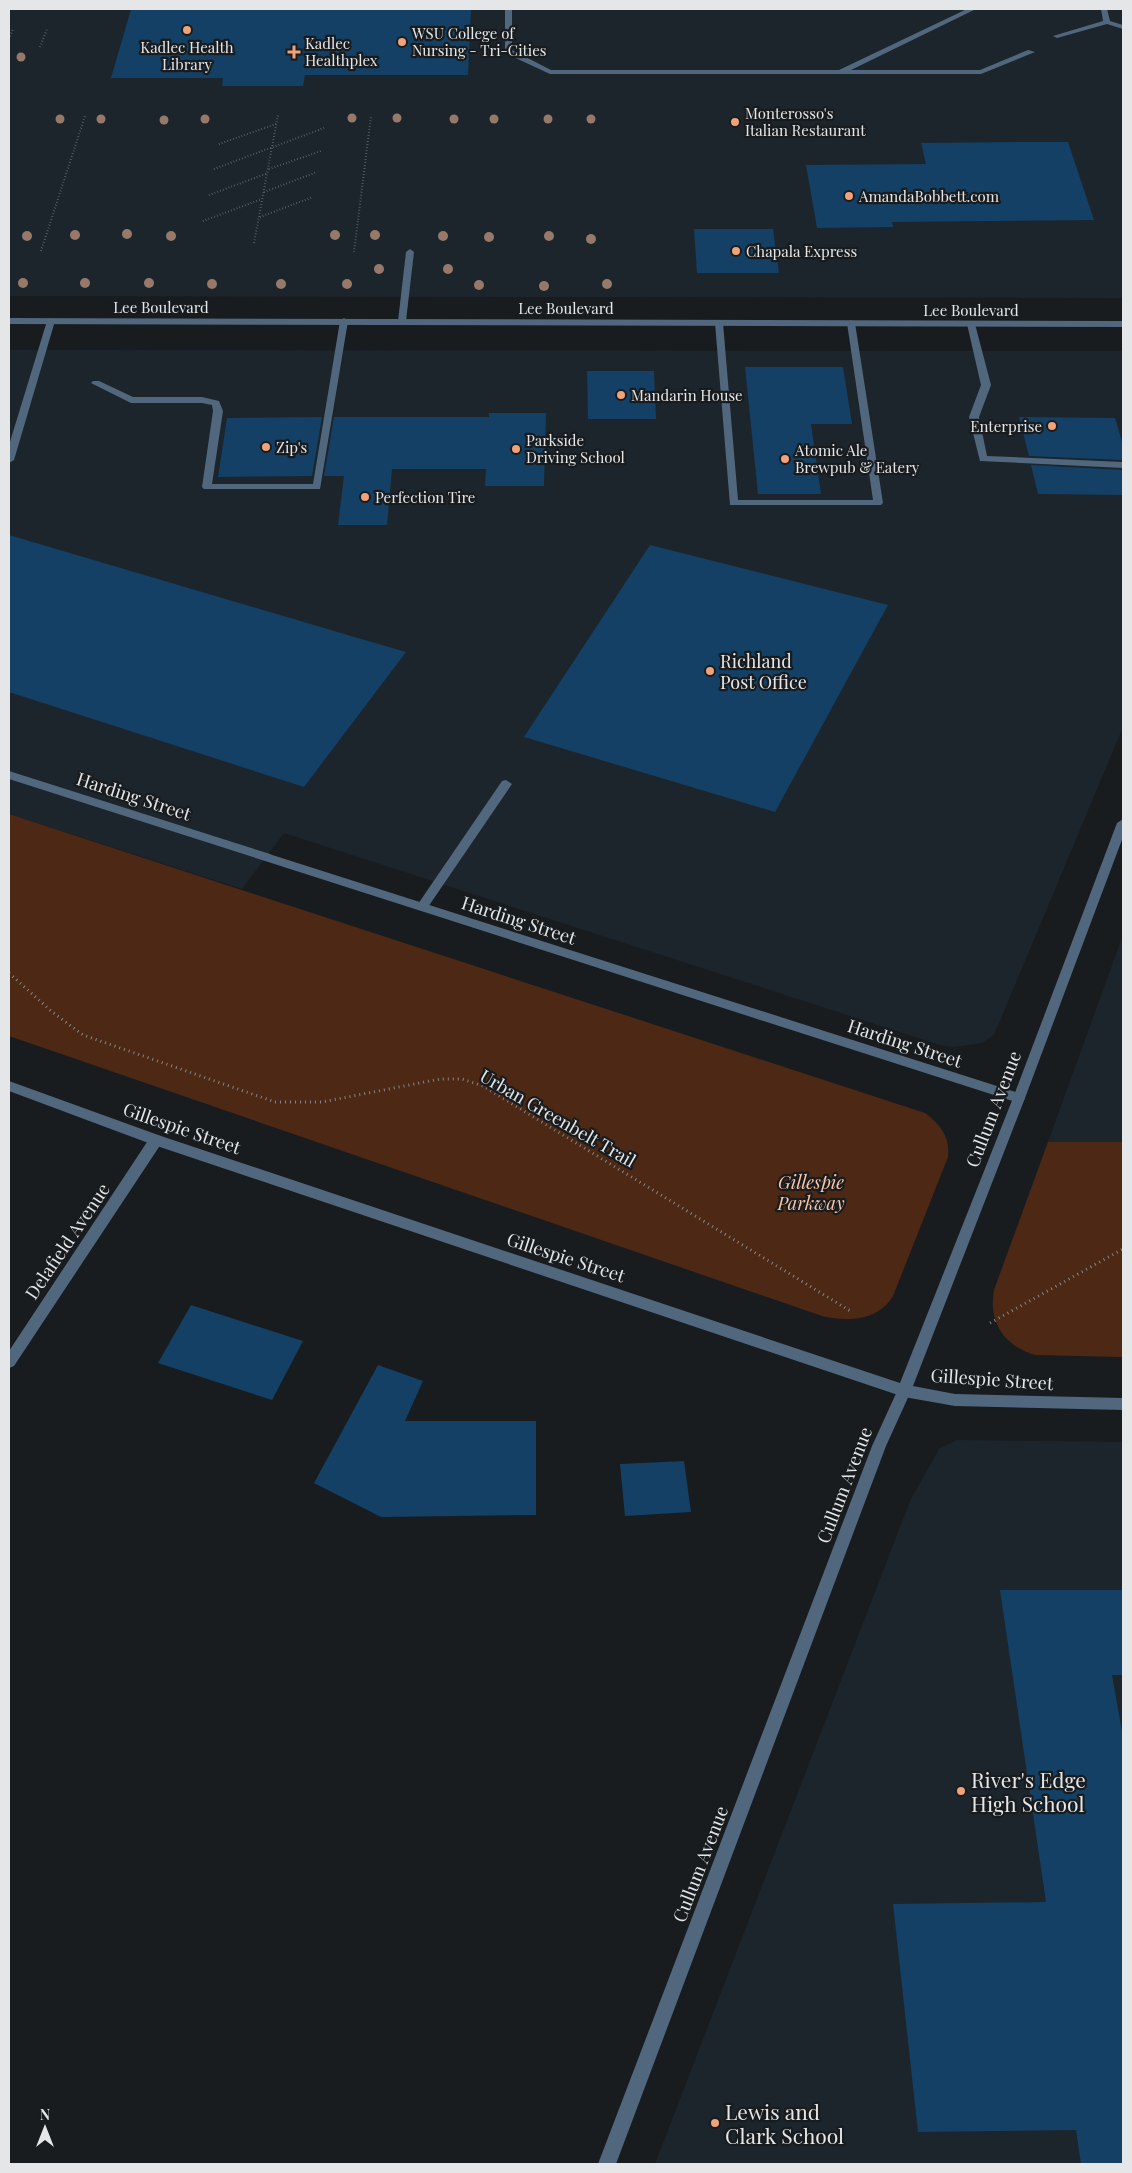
<svg xmlns="http://www.w3.org/2000/svg" width="1132" height="2173" viewBox="0 0 1132 2173" font-family="'Playfair Display',serif">
<style>
.built{fill:#1d252c}
.green{fill:#4d2915}
.building{fill:#134064}
.lines{fill:none;stroke-linecap:round;stroke-linejoin:round}
.path-far1{stroke:#828588;stroke-width:2;stroke-dasharray:0.5 2.5;stroke-linecap:butt}
.path{stroke:#828588;stroke-width:3;stroke-dasharray:1 4;stroke-linecap:butt}
.service{fill:#50677d;fill-rule:evenodd}
.minor{fill:#50677d;fill-rule:evenodd}
.tertiary{fill:#50677d;fill-rule:evenodd}
.tree{fill:#967969}
.poi-dot{fill:#f0a279;stroke:#181c1f;stroke-width:2}
.labels{text-anchor:middle;dominant-baseline:central;stroke-width:4.5;stroke-linejoin:round;paint-order:stroke}
.far-poi-label{font-size:15px;fill:#e4e6e8;stroke:#181c1f;text-anchor:start}
.far-street-label{font-size:15px;fill:#e4e6e8;stroke:#181c1f}
.poi-label{font-size:18px;fill:#e4e6e8;stroke:#181c1f;text-anchor:start}
.street-label{font-size:18px;fill:#e4e6e8;stroke:#181c1f}
.park-label{font-size:18px;font-style:italic;fill:#fec5a6;stroke:#181c1f}
.near-poi-label{font-size:21px;fill:#e4e6e8;stroke:#181c1f;text-anchor:start}
</style>
<rect width="100%" height="100%" fill="#181c1f"/>
<g class="built">
<path d="M9,9H1123V298L9,296Z"/>
<path d="M9,350L1123,351V727L994,1035L982,1043L954,1047L940,1045L284,833L242,889L9,814Z"/>
<path d="M1123,935V1142H1048Z"/>
<path d="M957,1440L1123,1442V2164H655L910,1501L939,1449Z"/>
</g>
<g class="green">
<path d="M9,814L925,1113C941,1125 950,1137 948,1157L893,1296C878,1321 848,1322 822,1316L9,1036Z"/>
<path d="M1048,1142H1123V1357L1035,1355C1005,1346 988,1323 994,1290Z"/>
</g>
<g class="building">
<path d="M131,9H471L468,75H305L303,86H222L223,78H111Z"/>
<path d="M1018,142H1068L1094,220L892,222L893,227L817,228L806,165L926,164L921,143Z"/>
<path d="M694,229H773L779,273H697Z"/>
<path d="M745,367H843L852,424H811L821,494H758Z"/>
<path d="M587,371H654L656,419H588Z"/>
<path d="M489,413H546L544,486H485L486,469H392L387,525H338L344,476H324L334,417H489Z"/>
<path d="M322,417L312,476L218,477L227,418Z"/>
<path d="M1019,417L1115,418L1123,445V460L1029,456Z"/>
<path d="M1031,465L1123,470V495L1038,494Z"/>
<path d="M9,535L351,636L406,652L304,787L9,692Z"/>
<path d="M650,545L888,605L775,812L524,737Z"/>
<path d="M191,1305L303,1341L272,1400L158,1363Z"/>
<path d="M378,1365L423,1381L405,1421H536V1515L381,1517L314,1483Z"/>
<path d="M684,1461L691,1512L625,1516L620,1464Z"/>
<path d="M1000,1590H1123V1675H1112L1123,1737V2164H1081L1076,2130L918,2132L893,1904L1046,1902Z"/>
</g>
<g class="lines">
<g class="path-far1">
<path d="M9,39L13,29"/>
<path d="M40,47L47,29"/>
<path d="M219,144L276,124"/>
<path d="M214,169L324,128"/>
<path d="M269,169L321,151"/>
<path d="M264,192L317,172"/>
<path d="M209,195L268,173"/>
<path d="M260,217L313,197"/>
<path d="M203,221L262,199"/>
<path d="M254,243L278,115"/>
<path d="M41,251L85,116"/>
<path d="M354,252L371,116"/>
</g>
<g class="path">
<path d="M9,973L51,1011L83,1035L275,1102H322L440,1079H462L483,1086L852,1312"/>
<path d="M990,1323L1123,1249"/>
</g>
<g class="service">
<path d="M505,9H512V50L551,70H839L967,9H976L851,70H980L1028,50L1035,52L981,74H550L505,53Z"/>
<path d="M1101,9H1107L1110,21L1123,25V29L1107,24L1057,38L1053,36L1103,21Z"/>
<path d="M410,249L414,252L406,321L402,324L398,321L406,252Z"/>
<path d="M51,318L55,321L14,460L9,463V445L47,321Z"/>
<path d="M344,318L348,321L320,489H204L202,487L213,411L212,405L202,403H131L91,383L93,381H99L133,397H202L219,401L223,411L212,484H313L340,321Z"/>
<path d="M719,320L723,323L738,500H873L847,323L851,320L855,323L883,503L881,505H730L715,323Z"/>
<path d="M971,321L975,324L991,385L979,417L987,456L1123,462V468L980,461L969,417L981,385L967,324Z"/>
<path d="M9,771L270,854L272,857L270,860H262L9,779Z"/>
<path d="M506,780L512,784L510,787L426,910H418L416,907L418,904L502,781Z"/>
</g>
<g class="minor">
<path d="M266,853L1019,1093L1023,1094L1025,1098L1023,1102L1019,1103L262,860L260,857Z"/>
<path d="M156,1135L161,1136L162,1140L161,1144L14,1366L9,1368V1351L151,1136Z"/>
<path d="M904,1385L909,1387L911,1391L886,1446L616,2164H598L872,1446L899,1387Z"/>
</g>
<g class="tertiary">
<path d="M9,318L1123,321V327L9,324Z"/>
<path d="M1123,819V837L1025,1098L913,1386L955,1394L1123,1398V1410L955,1406L904,1397L151,1144L9,1091V1081L161,1136L900,1383L1013,1098L1117,823Z"/>
</g>
</g>
<g class="tree">
<circle cx="21" cy="57" r="4.5"/>
<circle cx="352" cy="118" r="4.5"/>
<circle cx="397" cy="118" r="4.5"/>
<circle cx="60" cy="119" r="4.5"/>
<circle cx="101" cy="119" r="4.5"/>
<circle cx="205" cy="119" r="4.5"/>
<circle cx="454" cy="119" r="4.5"/>
<circle cx="494" cy="119" r="4.5"/>
<circle cx="548" cy="119" r="4.5"/>
<circle cx="591" cy="119" r="4.5"/>
<circle cx="164" cy="120" r="4.5"/>
<circle cx="127" cy="234" r="5"/>
<circle cx="75" cy="235" r="5"/>
<circle cx="335" cy="235" r="5"/>
<circle cx="375" cy="235" r="5"/>
<circle cx="27" cy="236" r="5"/>
<circle cx="171" cy="236" r="5"/>
<circle cx="443" cy="236" r="5"/>
<circle cx="549" cy="236" r="5"/>
<circle cx="489" cy="237" r="5"/>
<circle cx="591" cy="239" r="5"/>
<circle cx="379" cy="269" r="5"/>
<circle cx="448" cy="269" r="5"/>
<circle cx="23" cy="283" r="5"/>
<circle cx="85" cy="283" r="5"/>
<circle cx="149" cy="283" r="5"/>
<circle cx="212" cy="284" r="5"/>
<circle cx="281" cy="284" r="5"/>
<circle cx="347" cy="284" r="5"/>
<circle cx="607" cy="284" r="5"/>
<circle cx="479" cy="285" r="5"/>
<circle cx="544" cy="286" r="5"/>
</g>
<g class="poi-dot">
<circle cx="187" cy="30" r="5"/>
<circle cx="402" cy="42" r="5"/>
<path d="M291.5 44.5h5v5h5v5h-5v5h-5v-5h-5v-5h5z"/>
<circle cx="735" cy="122" r="5"/>
<circle cx="849" cy="196" r="5"/>
<circle cx="736" cy="251" r="5"/>
<circle cx="621" cy="395" r="5"/>
<circle cx="1052" cy="426" r="5"/>
<circle cx="266" cy="447" r="5"/>
<circle cx="516" cy="449" r="5"/>
<circle cx="785" cy="459" r="5"/>
<circle cx="365" cy="497" r="5"/>
<circle cx="710" cy="671" r="5"/>
<circle cx="961" cy="1791" r="5"/>
<circle cx="715" cy="2123" r="5"/>
</g>
<g class="labels">
<g class="far-poi-label">
<text x="412" y="33">WSU College of<tspan x="412" dy="17">Nursing - Tri-Cities</tspan></text>
<text x="305" y="43">Kadlec<tspan x="305" dy="17">Healthplex</tspan></text>
<text x="187" y="47" text-anchor="middle">Kadlec Health<tspan x="187" dy="17">Library</tspan></text>
<text x="745" y="113">Monterosso's<tspan x="745" dy="17">Italian Restaurant</tspan></text>
<text x="859" y="196">AmandaBobbett.com</text>
<text x="746" y="251">Chapala Express</text>
<text x="631" y="395">Mandarin House</text>
<text x="1042" y="426" text-anchor="end">Enterprise</text>
<text x="526" y="440">Parkside<tspan x="526" dy="17">Driving School</tspan></text>
<text x="276" y="447">Zip's</text>
<text x="795" y="450">Atomic Ale<tspan x="795" dy="17">Brewpub &amp; Eatery</tspan></text>
<text x="375" y="497">Perfection Tire</text>
</g>
<g class="far-street-label">
<text x="161" y="307">Lee Boulevard</text>
<text x="566" y="308">Lee Boulevard</text>
<text x="971" y="310">Lee Boulevard</text>
</g>
<g class="poi-label">
<text x="720" y="661">Richland<tspan x="720" dy="21">Post Office</tspan></text>
</g>
<g class="street-label">
<text transform="translate(134 796) rotate(18)">Harding Street</text>
<text transform="translate(519 920) rotate(18)">Harding Street</text>
<text transform="translate(905 1043) rotate(18)">Harding Street</text>
<text transform="translate(993 1109) rotate(-69)">Cullum Avenue</text>
<text transform="translate(558 1118) rotate(30)">Urban Greenbelt Trail</text>
<text transform="translate(182 1128) rotate(19)">Gillespie Street</text>
<text transform="translate(67 1241) rotate(-56)">Delafield Avenue</text>
<text transform="translate(566 1257) rotate(18)">Gillespie Street</text>
<text transform="translate(992 1379) rotate(4)">Gillespie Street</text>
<text transform="translate(844 1485) rotate(-69)">Cullum Avenue</text>
<text transform="translate(700 1864) rotate(-69)">Cullum Avenue</text>
</g>
<g class="park-label">
<text x="811" y="1182">Gillespie<tspan x="811" dy="21">Parkway</tspan></text>
</g>
<g class="near-poi-label">
<text x="971" y="1779">River's Edge<tspan x="971" dy="24">High School</tspan></text>
<text x="725" y="2111">Lewis and<tspan x="725" dy="24">Clark School</tspan></text>
</g>
</g>
<rect width="1132" height="2173" fill="none" stroke="#e4e6e8" stroke-width="20"/>
<g transform="translate(45 2128)" stroke="#181c1f" stroke-width="4" paint-order="stroke">
<path d="M0-4L9 19L0 12L-9 19Z" fill="#e4e6e8"/>
<text y="-8" font-size="14" font-weight="bold" text-anchor="middle" fill="#e4e6e8">N</text>
</g>
</svg>
